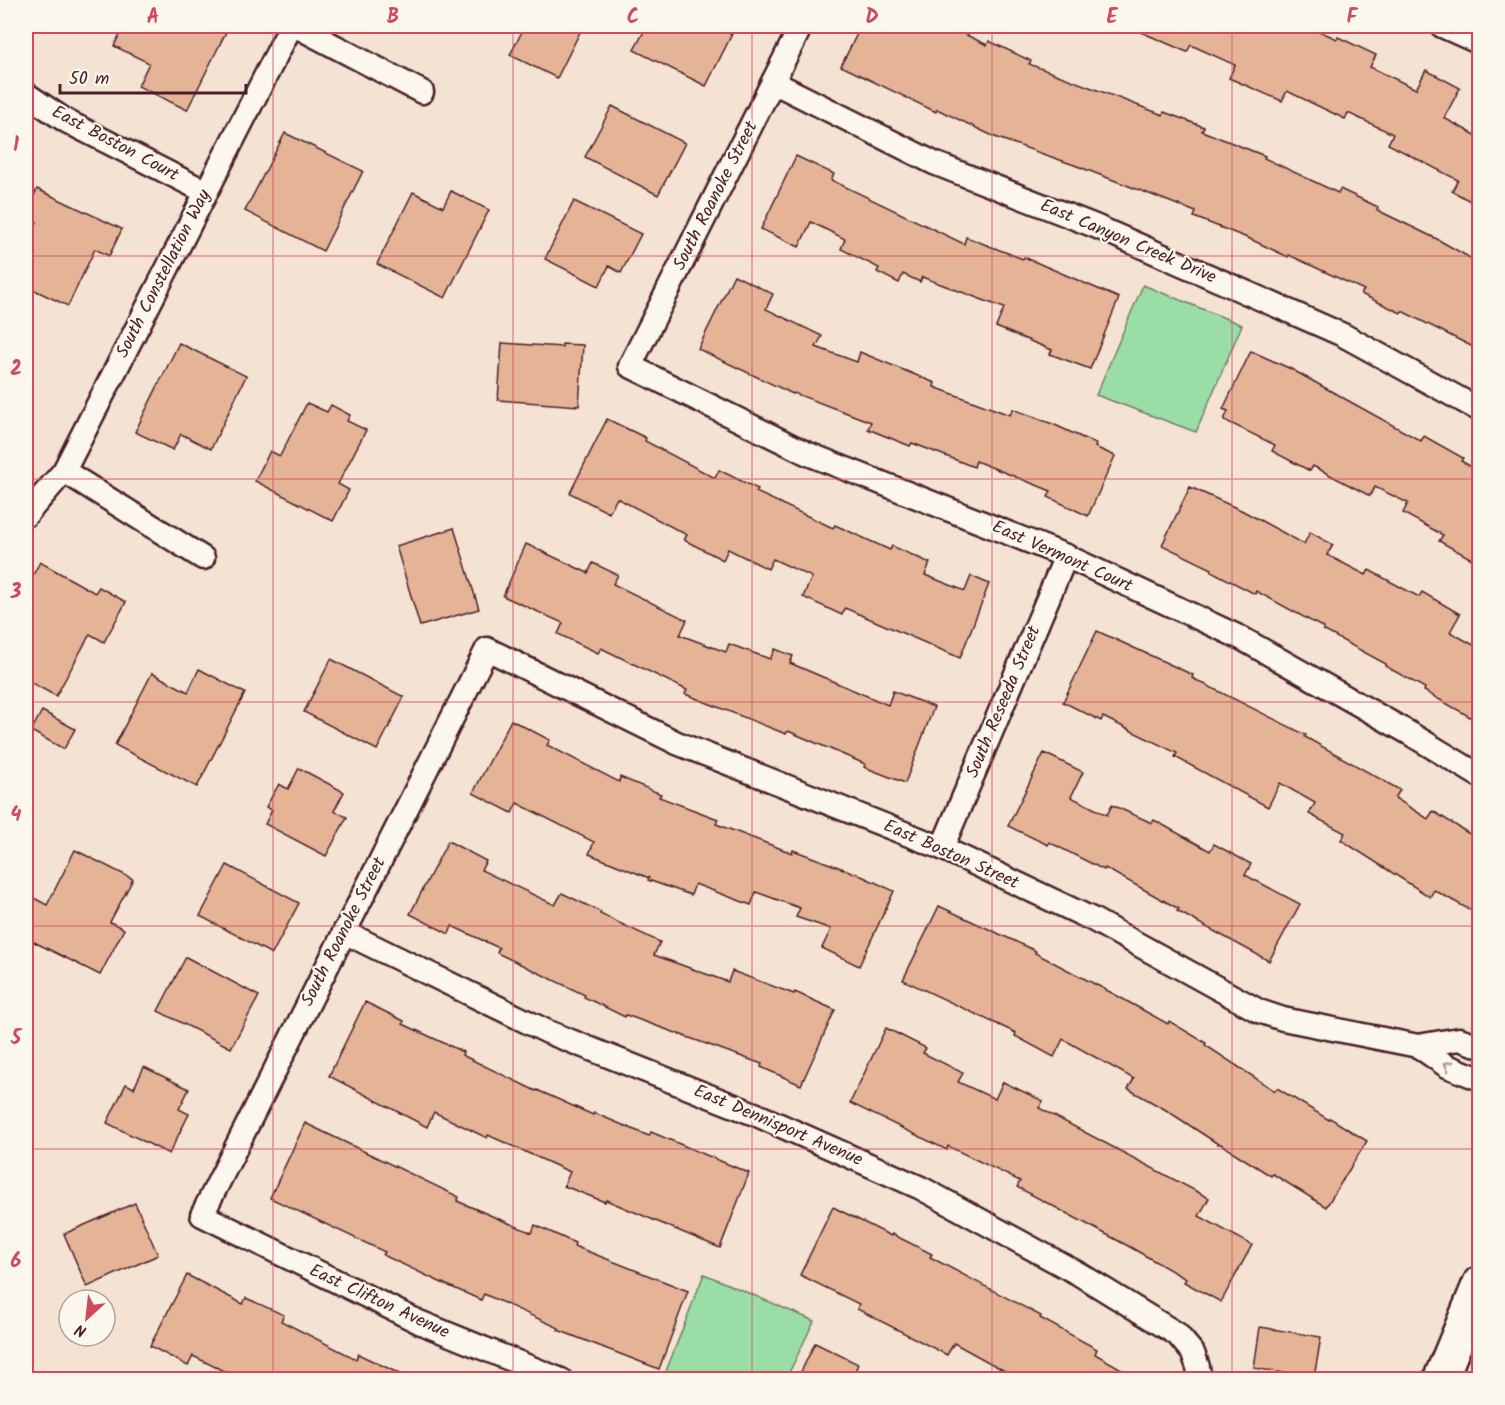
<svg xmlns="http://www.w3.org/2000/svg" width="1505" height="1405" viewBox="0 0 1505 1405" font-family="Kalam,sans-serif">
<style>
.green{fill:#9bdda7;stroke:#727e69;stroke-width:1.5}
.building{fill:#e5b496;stroke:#4a1f2b;stroke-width:1.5}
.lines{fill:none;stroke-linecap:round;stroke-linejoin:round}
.street-casing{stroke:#4a1f2b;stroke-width:27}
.secondary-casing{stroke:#4a1f2b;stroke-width:38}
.street{stroke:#fbf7ec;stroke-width:22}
.secondary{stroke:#fbf7ec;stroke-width:33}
.oneway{stroke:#ab9695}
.grid{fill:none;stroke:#d1495b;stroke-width:1.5;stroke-opacity:0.55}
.labels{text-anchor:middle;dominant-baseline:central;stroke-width:4.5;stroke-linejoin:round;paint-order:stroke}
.street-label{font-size:18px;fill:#4a1f2b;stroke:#fbf7ec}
.neatline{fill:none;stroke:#d1495b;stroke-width:2}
.grid-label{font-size:20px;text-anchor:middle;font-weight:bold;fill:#d1495b}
</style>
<rect width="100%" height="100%" fill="#f4e3d2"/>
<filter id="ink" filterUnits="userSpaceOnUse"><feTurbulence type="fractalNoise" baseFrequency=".0167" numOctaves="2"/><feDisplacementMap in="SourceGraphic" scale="12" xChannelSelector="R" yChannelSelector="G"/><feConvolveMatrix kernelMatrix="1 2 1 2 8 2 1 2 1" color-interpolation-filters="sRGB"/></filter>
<g filter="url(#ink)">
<g class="green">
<path d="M1143,285L1242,325L1196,432L1096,395Z"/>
<path d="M704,1274L814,1321L786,1379H663Z"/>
</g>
<g class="building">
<path d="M124,26H229L187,110L138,86L149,63L114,46Z"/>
<path d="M525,26H583L557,78L510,55Z"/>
<path d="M647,26H715L732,34L706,86L634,50Z"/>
<path d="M861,26H948L987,45L989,41L1031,61L1029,64L1163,115L1164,112L1204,127L1202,131L1265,156L1264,158L1338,193L1340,189L1378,207L1377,210L1437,239L1479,263V350L1402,311L1401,313L1361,294L1364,290L1289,255L1288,257L1250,239L1194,217L1196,212L1077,166L995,137L937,109L936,112L841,66Z"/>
<path d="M1127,26H1308L1337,39L1338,37L1376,55L1370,67L1416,89L1426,70L1460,88L1444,118L1479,137V206L1452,191L1458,180L1388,144L1393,134L1348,113L1345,119L1287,91L1282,101L1229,78L1235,65L1191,45L1187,52Z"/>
<path d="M612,106L685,143L658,195L585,157Z"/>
<path d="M285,133L363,171L323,251L245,211Z"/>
<path d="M796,156L834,174L831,180L964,244L966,237L1023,259L1024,257L1119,298L1090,369L1050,354L1052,350L996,327L1004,308L922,277L920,282L903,274L899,283L877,272L879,268L841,249L845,239L811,222L799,247L761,229Z"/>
<path d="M37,189L122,229L109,256L95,249L68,306L26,286V245L37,222L26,216V213Z"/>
<path d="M451,191L489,210L445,298L377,264L413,192L443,207Z"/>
<path d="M574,201L641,234L621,273L609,266L599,286L545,259Z"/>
<path d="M734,275L773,294L766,309L822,336L816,347L857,362L860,352L935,383L934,387L1010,415L1013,409L1055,425L1096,444L1095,447L1115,456L1088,516L1048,497L1051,491L976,461L974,467L912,443L910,446L868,429L871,422L794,393L793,394L698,349Z"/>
<path d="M179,343L246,376L211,449L181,434L173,450L135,432Z"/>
<path d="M502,343L562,347V344L583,345L579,406L498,400Z"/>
<path d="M1251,351L1291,369L1421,441L1424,436L1463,458L1461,461L1479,471V563L1439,541L1443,535L1403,513L1408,503L1375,487L1370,496L1313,466L1310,471L1272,451L1275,445L1224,420L1228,411L1223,409Z"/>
<path d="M307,403L327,412L331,405L350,415L347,421L366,430L338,484L349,490L333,521L255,481L270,451L280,456Z"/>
<path d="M607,419L646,438L645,441L715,478L719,470L758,489L756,492L833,528L835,525L890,550L892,546L930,563L925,575L965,591L971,576L989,584L960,658L845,608L842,615L803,597L812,577L773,559L768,569L728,549L723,560L684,540L687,535L617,498L609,513L570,493Z"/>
<path d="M1190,487L1243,511L1304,544L1310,532L1333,545L1327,555L1366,575L1369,570L1419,597L1422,592L1460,614L1450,632L1479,648V705L1472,718L1424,691L1425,688L1385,666L1386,664L1323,630L1324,628L1256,591L1255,594L1211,571L1212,569L1162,545Z"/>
<path d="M454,528L479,609L420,626L396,546Z"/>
<path d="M526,544L588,573L593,563L618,575L613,584L687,620L680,635L726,652L729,644L770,659L775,649L793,656L790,663L888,705L893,691L934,707L905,783L864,767L865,764L788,731L786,734L685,694L687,690L601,648L598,653L558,634L563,623L503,596Z"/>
<path d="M40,562L95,593L99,587L126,602L104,642L90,634L56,696L26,680V617L33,603L26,599V588Z"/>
<path d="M1097,631L1193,675L1192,678L1306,735L1305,737L1400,790L1395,798L1428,819L1433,811L1479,840V894L1470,910L1434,890L1430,897L1341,840L1345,833L1309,814L1315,803L1280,783L1268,807L1175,757L1177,753L1103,717L1101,721L1063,702Z"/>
<path d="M331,659L404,697L377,750L304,712Z"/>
<path d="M199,669L245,693L197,787L115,745L152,673L188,692Z"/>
<path d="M42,711L75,729L64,749L31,731Z"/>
<path d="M511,720L550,740L547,745L619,782L620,777L661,794L659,797L718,819L716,824L792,853L793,850L857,874L894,891L859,966L822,948L831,929L796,917L800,908L756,892L751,905L695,884L691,895L648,880L649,878L589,854L594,842L517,803L512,813L473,793Z"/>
<path d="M1044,753L1083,772L1071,797L1107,815L1112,805L1152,823L1154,820L1210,851L1214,844L1251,864L1245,875L1300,904L1269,961L1177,911L1179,909L1105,868L1104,870L1049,842L1048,845L1008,826Z"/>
<path d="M299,768L344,792L334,811L347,817L326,856L265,824L272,810L266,807L279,784L288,789Z"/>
<path d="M448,841L486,861L481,870L555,905L562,893L601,912L600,914L660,942L654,955L728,982L732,971L794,994L795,992L835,1010L801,1085L761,1067L762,1064L626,1015L625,1017L584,997L585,995L497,953L499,948L452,926L449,934L410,914Z"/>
<path d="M75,850L133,879L110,922L124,929L100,975L26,938V914L34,898L47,905Z"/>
<path d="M227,865L299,903L272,954L200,916Z"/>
<path d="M939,906L1036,951L1035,953L1112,993L1168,1024L1169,1021L1206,1043L1205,1045L1275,1091L1277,1088L1329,1120L1330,1118L1367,1141L1326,1207L1273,1174L1271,1176L1219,1143L1218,1144L1166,1110L1128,1089L1134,1079L1063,1039L1054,1057L1015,1036L1016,1033L903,980Z"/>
<path d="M186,957L259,996L231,1048L158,1011Z"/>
<path d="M365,1002L404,1021L403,1024L463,1052L462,1055L536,1091L537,1090L593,1115L594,1113L649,1136L651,1132L749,1173L720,1248L606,1200L605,1202L564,1186L570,1172L488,1135L487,1138L434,1112L427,1127L329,1076Z"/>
<path d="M886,1028L926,1048L923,1053L963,1073L958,1082L995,1099L1003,1082L1043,1101L1039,1108L1209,1198L1199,1216L1252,1245L1221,1302L1184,1282L1186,1279L1130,1247L1017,1187L1020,1181L948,1146L947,1150L850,1103Z"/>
<path d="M144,1067L189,1089L179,1109L189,1114L169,1154L107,1123L126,1084L134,1088Z"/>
<path d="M305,1123L459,1197L457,1201L532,1233L535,1225L575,1243L574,1246L688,1291L659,1369L558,1330L559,1328L484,1294L481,1300L440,1282L383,1255L385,1252L270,1198Z"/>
<path d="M135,1203L158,1255L87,1287L64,1234Z"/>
<path d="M833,1207L891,1236L892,1234L932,1254L930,1257L1041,1316L1040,1318L1097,1349L1095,1354L1141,1380H1021L954,1343L947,1355L857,1309L859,1304L800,1275Z"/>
<path d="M187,1275L243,1304L246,1298L284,1315L281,1321L356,1359L358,1354L413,1380H242L193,1356L188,1366L150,1346Z"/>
<path d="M1260,1327L1321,1337L1314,1378L1254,1368Z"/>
<path d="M815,1343L858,1364L851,1380H797Z"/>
</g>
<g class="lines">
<defs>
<g id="street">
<path d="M296,26L422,92"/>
<path d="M801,26L630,366L806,453L1066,556L1241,638L1409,733L1480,776"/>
<path d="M1442,26L1480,43"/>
<path d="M773,82L934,163L1095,226L1343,335L1480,410"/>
<path d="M26,94L66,121L206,192"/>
<path d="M64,471L203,558"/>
<path d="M26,515L64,471L291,26"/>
<path d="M942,848L1066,556"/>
<path d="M344,932L548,1032L757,1115L921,1188L1079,1274L1177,1334L1193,1353L1198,1367L1200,1380"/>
<path d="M1418,1046L1447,1066L1480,1079"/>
<path d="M561,1380L419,1322L202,1215L487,649L677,743L942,848L1092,919L1259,1011L1283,1019L1418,1046L1459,1039L1480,1046"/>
</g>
<path id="secondary" d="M1440,1380L1480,1283"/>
</defs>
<use href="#street" class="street-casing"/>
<use href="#secondary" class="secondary-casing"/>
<use href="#street" class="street"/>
<use href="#secondary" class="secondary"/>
</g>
<defs><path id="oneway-chevron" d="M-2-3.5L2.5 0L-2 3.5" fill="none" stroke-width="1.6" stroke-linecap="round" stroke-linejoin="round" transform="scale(1.5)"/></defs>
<use class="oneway" href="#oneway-chevron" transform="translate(1448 1065) rotate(-151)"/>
</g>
<path class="grid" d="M273,26V1380M513,26V1380M752,26V1380M992,26V1380M1232,26V1380M26,256H1480M26,479H1480M26,702H1480M26,926H1480M26,1149H1480"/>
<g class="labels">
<g class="street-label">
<text transform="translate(115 144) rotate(28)">East Boston Court</text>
<text transform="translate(716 196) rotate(-63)">South Roanoke Street</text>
<text transform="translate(1128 242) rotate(23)">East Canyon Creek Drive</text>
<text transform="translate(164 274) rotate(-63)">South Constellation Way</text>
<text transform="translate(1062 557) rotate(24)">East Vermont Court</text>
<text transform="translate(1004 702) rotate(-67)">South Reseeda Street</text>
<text transform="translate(951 855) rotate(24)">East Boston Street</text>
<text transform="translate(344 932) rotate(-63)">South Roanoke Street</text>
<text transform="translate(778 1126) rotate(23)">East Dennisport Avenue</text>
<text transform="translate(379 1302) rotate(25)">East Clifton Avenue</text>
</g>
</g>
<rect width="1505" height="1405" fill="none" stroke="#fbf7ec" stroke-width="66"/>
<g transform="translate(87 1318) rotate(207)"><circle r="28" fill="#fbf7ec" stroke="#b4a19f" stroke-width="1.5"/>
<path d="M0-4.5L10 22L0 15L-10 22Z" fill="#d1495b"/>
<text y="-9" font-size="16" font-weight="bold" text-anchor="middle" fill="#4a1f2b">N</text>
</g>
<path d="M60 84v9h186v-9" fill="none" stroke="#4a1f2b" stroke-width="3"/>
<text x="69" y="84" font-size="18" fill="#4a1f2b" stroke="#fbf7ec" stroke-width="4.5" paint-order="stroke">50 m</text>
<rect x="33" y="33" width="1439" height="1339" class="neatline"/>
<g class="grid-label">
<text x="153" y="23">A</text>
<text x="393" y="23">B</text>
<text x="633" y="23">C</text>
<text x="872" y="23">D</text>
<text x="1112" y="23">E</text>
<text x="1352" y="23">F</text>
<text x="16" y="151">1</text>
<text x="16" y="375">2</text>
<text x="16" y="598">3</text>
<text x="16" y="821">4</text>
<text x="16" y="1044">5</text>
<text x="16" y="1267">6</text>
</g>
</svg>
